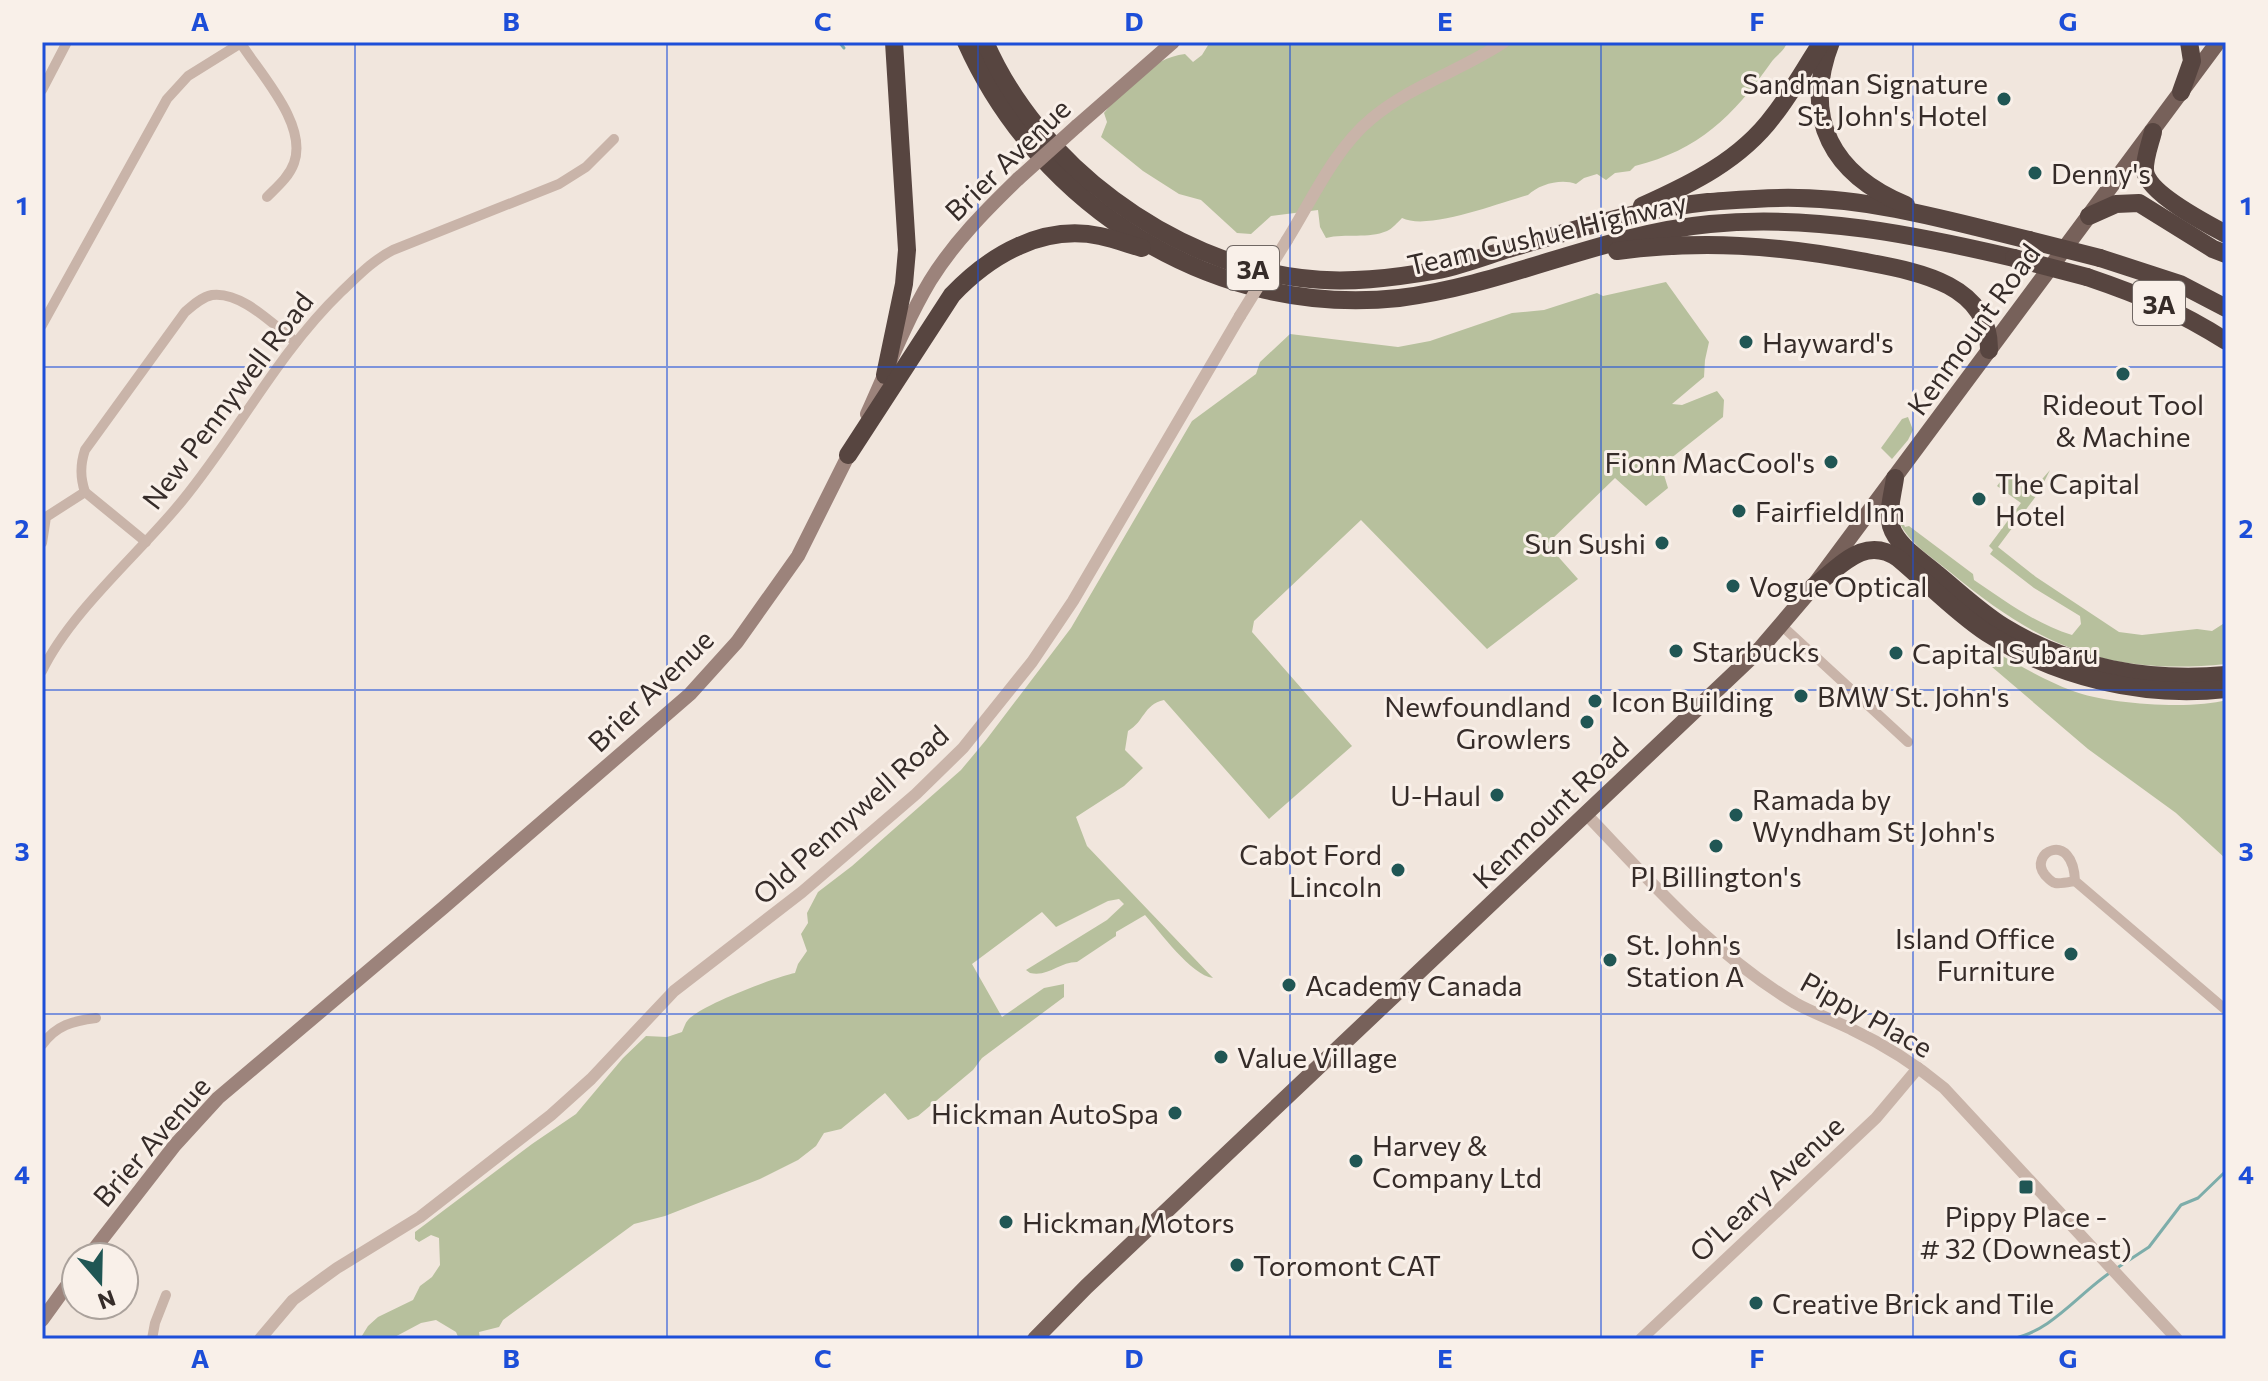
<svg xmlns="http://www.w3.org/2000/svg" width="2268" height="1381" viewBox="0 0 2268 1381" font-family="Commissioner,sans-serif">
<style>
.green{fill:#b7c09d}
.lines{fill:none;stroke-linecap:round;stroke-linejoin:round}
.stream{stroke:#7dadaa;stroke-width:3}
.minor{stroke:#c9b4a9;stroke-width:10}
.tertiary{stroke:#c9b4a9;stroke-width:12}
.secondary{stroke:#9c837b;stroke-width:14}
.primary{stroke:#77615a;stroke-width:16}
.motorway{stroke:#574540;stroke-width:18}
.tertiary-bridge{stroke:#c9b4a9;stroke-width:12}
.secondary-bridge{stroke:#9c837b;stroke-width:14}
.motorway-bridge{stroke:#574540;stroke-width:18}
.grid{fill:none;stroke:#1d4ed8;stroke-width:2;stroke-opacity:0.55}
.poi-dot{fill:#205654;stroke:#f9f0e9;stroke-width:3}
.labels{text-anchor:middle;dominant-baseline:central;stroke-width:6;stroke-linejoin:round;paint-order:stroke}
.shield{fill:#f9f0e9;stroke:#706763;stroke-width:2}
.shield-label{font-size:26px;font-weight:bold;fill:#362c29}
.poi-label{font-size:28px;fill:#362c29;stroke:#f9f0e9;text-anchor:start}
.street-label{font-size:28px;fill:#362c29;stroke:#f9f0e9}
.neatline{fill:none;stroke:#1d4ed8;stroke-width:3}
.grid-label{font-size:26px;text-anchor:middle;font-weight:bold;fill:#1d4ed8}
</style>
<rect width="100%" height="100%" fill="#f1e6dd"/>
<g class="green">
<path d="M1210,42H1785L1786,45C1782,53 1775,56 1770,64C1733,116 1699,150 1635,166L1630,171L1615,173L1606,180L1597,174L1584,178L1576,184C1562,178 1539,184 1528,195C1499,203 1428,231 1402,218C1398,222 1392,229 1387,231C1368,239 1346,233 1326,238L1320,227L1318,210L1271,216L1251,234L1237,233L1201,200L1179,194L1143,171L1101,137L1107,122L1104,113C1125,88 1151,58 1185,54L1193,62L1202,55Z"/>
<path d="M1666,282L1709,342L1705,360L1704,377L1672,404L1682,405L1717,391L1724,400L1723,417L1670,459L1664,475L1668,488L1646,506L1615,478L1547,544L1578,579L1487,649L1361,520L1254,621L1252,632L1352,746L1269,819L1164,700C1143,705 1145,721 1128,731L1125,750L1143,768L1124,786L1076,817L1087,846L1213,978C1191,975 1160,932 1145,915L1116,932V936L1077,962C1059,962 1049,977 1030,973L1026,970L1107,920L1124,904L1119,899L1108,901L1056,927L1042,912L972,964L1002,1017L1044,988L1064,984V997L982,1058L973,1070L918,1116L908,1120L885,1093L841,1129L824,1133L816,1146L798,1160L760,1179L665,1216L634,1224L503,1320L499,1327L479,1332L480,1339H459L456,1332L436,1320L421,1323L391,1339H360L368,1326L378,1317L413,1300L420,1286L432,1277L440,1265L439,1238L431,1235L419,1242L415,1239V1232L532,1144L576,1114L623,1058L646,1036L667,1037L682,1032C684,1028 685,1023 688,1020C699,1006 775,977 795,973L798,964L807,951L801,934L808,923L807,913L818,892L852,866L961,770L986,740L1071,628L1192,421L1256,374L1260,362L1290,334L1398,347L1430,341L1512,313L1544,310L1597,293L1603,296Z"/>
<path d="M1908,417L1913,430L1908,440L1892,459L1881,448L1902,419Z"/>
<path d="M2050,470L2039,492L1998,547L2036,577L2119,632L2142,635L2197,629L2212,631L2226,622V664C2108,676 2040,647 1950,572C1932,557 1908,543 1899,521L1902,520L1905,527L1909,526L1973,574L1974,580C2005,601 2036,624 2072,635L2081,624L2080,616L2034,588L1990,554L1993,550L1989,546L2021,503L1997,486L2006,474L2030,493Z"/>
<path d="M1990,649C2017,664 2044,680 2073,691C2106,704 2192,710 2226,700V859L2176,813L2088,749L1985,661Z"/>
</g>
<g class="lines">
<g class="stream">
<path d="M839,42L844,48"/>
<path d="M2117,1268L2149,1247L2181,1205L2198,1198L2226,1171"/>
<path d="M2011,1339C2051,1332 2078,1294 2111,1272"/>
</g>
<g class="minor">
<path d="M240,42C260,74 308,124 294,163C289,177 277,187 267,197"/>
<path d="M42,90L67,42"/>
<path d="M42,325L167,99L188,76L241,43"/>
<path d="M146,542L85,492C80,477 80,465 85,450L185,312C193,305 202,297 212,295C242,291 274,326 296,342"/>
<path d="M42,543L46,517L85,492"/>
<path d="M1781,625L1908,742"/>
<path d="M42,671C71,611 139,554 182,501C238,433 277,354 341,292C357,277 373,260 393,250L559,184L586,167L614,139"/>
<path d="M2075,881C2073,829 2027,853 2045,875C2048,878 2051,882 2055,883C2061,884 2069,882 2075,881L2226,1010"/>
<path d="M42,1045C56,1025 73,1021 96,1018"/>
<path d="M152,1339L155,1323L166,1295"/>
</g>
<g class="tertiary">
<path d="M1287,240C1312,200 1334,150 1371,119C1410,86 1462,70 1504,42"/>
<path d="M1586,814C1651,882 1713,954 1795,1003C1813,1013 1833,1020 1851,1029C1885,1045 1915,1064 1944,1088L2177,1339"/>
<path d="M260,1339L293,1300L337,1268L420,1217L551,1115L591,1079L674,991L802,892L916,794L963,748L1032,662L1073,601L1240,316"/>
<path d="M1641,1339L1876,1118L1918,1068"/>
</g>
<g class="secondary">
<path d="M1077,126L1173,42"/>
<path d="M867,414C887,370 905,323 930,281C954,242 986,210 1018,179"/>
<path d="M88,1257L175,1145L218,1098L444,907L690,694L737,642L798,556L852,448"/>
<path d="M42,1320L76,1273"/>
</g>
<path class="primary" d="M1035,1339L1086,1287L1761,648L1813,587L2218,42"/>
<g class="motorway">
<path d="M966,42C1040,208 1216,318 1399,298C1505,285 1603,234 1710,224C1812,214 1916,235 2014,258"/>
<path d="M985,42C1038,164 1169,262 1301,278C1346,284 1394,278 1439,270C1462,265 1486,256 1508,249C1574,230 1639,209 1708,202C1737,200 1768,197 1798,198C1876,199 1954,222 2029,240"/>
<path d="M1831,42C1801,119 1833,175 1906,205"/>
<path d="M2181,92L2192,61L2189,42"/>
<path d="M2153,132C2150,144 2144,159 2145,171C2148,193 2207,224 2226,234"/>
<path d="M1642,206C1691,184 1741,160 1774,115C1792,92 1806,66 1822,42"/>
<path d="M2089,216L2116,204L2139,203L2213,249L2226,254"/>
<path d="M1617,251C1702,240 1777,245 1861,261C1913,271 1990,282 1989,350"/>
<path d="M2100,258L2180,284L2226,308"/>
<path d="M2087,277C2140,295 2179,311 2226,341"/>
<path d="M885,375L904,284L907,250L894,42"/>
<path d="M848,455L952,295C990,255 1043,224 1100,236C1114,239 1128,244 1142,248"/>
<path d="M1895,478C1893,493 1887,512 1891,526C1897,546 1922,561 1937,574C1959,592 1980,612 2004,627C2071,668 2149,682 2226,675"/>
<path d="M1813,587C1841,566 1864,535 1898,558C1928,583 1955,612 1987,633C2058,678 2143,698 2226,689"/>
</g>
<path class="tertiary-bridge" d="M1240,316L1287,240"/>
<path class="secondary-bridge" d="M1018,179L1077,126"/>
<g class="motorway-bridge">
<path d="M2029,240L2100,258"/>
<path d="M2014,258L2087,277"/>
</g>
</g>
<path class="grid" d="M355,42V1339M667,42V1339M978,42V1339M1290,42V1339M1601,42V1339M1913,42V1339M42,367H2226M42,690H2226M42,1014H2226"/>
<g class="poi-dot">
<circle cx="2004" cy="99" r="8"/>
<circle cx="2035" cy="173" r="8"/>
<circle cx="1746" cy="342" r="8"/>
<circle cx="2123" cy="374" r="8"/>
<circle cx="1831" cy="462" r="8"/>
<circle cx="1979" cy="499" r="8"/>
<circle cx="1739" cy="511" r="8"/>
<circle cx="1662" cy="543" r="8"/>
<circle cx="1733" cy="586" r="8"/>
<circle cx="1676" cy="651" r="8"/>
<circle cx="1896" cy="653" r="8"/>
<circle cx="1801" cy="696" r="8"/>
<circle cx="1595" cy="701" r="8"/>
<circle cx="1587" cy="722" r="8"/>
<circle cx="1497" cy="795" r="8"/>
<circle cx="1736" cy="815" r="8"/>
<circle cx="1716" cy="846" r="8"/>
<circle cx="1398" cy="870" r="8"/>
<circle cx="2071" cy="954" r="8"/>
<circle cx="1610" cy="960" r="8"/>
<circle cx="1289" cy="985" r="8"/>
<circle cx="1221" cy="1057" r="8"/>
<circle cx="1175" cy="1113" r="8"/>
<circle cx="1356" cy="1161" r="8"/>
<rect x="2018" y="1179" width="16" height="16" rx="4"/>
<circle cx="1006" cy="1222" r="8"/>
<circle cx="1237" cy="1265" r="8"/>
<circle cx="1756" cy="1303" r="8"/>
</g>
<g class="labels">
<g class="shield">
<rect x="1227" y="246" width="52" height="44" rx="6"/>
<rect x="2133" y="281" width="52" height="44" rx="6"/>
</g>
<g class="shield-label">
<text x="1253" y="268">3A</text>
<text x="2159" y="303">3A</text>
</g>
<g class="poi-label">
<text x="1988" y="83" text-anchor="end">Sandman Signature<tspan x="1988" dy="32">St. John's Hotel</tspan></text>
<text x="2051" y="173">Denny's</text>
<text x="1762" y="342">Hayward's</text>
<text x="2123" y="404" text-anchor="middle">Rideout Tool<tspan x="2123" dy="32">&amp; Machine</tspan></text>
<text x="1815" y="462" text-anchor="end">Fionn MacCool's</text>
<text x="1995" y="483">The Capital<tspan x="1995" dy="32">Hotel</tspan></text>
<text x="1755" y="511">Fairfield Inn</text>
<text x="1646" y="543" text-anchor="end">Sun Sushi</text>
<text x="1749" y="586">Vogue Optical</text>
<text x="1692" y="651">Starbucks</text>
<text x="1912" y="653">Capital Subaru</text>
<text x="1817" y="696">BMW St. John's</text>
<text x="1611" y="701">Icon Building</text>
<text x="1571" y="706" text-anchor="end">Newfoundland<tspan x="1571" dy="32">Growlers</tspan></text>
<text x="1481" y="795" text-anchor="end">U-Haul</text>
<text x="1752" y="799">Ramada by<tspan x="1752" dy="32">Wyndham St John's</tspan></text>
<text x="1382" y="854" text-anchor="end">Cabot Ford<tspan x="1382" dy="32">Lincoln</tspan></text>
<text x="1716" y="876" text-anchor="middle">PJ Billington's</text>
<text x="2055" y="938" text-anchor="end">Island Office<tspan x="2055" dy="32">Furniture</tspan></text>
<text x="1626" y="944">St. John's<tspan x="1626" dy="32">Station A</tspan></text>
<text x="1305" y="985">Academy Canada</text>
<text x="1237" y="1057">Value Village</text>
<text x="1159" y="1113" text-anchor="end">Hickman AutoSpa</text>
<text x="1372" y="1145">Harvey &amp;<tspan x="1372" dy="32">Company Ltd</tspan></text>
<text x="2026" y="1216" text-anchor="middle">Pippy Place -<tspan x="2026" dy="32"># 32 (Downeast)</tspan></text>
<text x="1022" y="1222">Hickman Motors</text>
<text x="1253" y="1265">Toromont CAT</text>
<text x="1772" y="1303">Creative Brick and Tile</text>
</g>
<g class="street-label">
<text transform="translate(1007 159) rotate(-44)">Brier Avenue</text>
<text transform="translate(1547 233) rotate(-13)">Team Gushue Highway</text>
<text transform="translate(1973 329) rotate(-54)">Kenmount Road</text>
<text transform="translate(227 400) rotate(-53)">New Pennywell Road</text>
<text transform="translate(650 690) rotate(-44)">Brier Avenue</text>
<text transform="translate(1550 812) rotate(-44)">Kenmount Road</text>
<text transform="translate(850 814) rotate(-42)">Old Pennywell Road</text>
<text transform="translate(1867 1014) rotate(29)">Pippy Place</text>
<text transform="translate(151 1141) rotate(-49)">Brier Avenue</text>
<text transform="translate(1766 1188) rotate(-43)">O'Leary Avenue</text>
</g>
</g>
<rect width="2268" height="1381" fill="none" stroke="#f9f0e9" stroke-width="88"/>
<g transform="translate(100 1281) rotate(160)"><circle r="38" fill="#f9f0e9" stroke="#aba29c" stroke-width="2"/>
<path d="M0-6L14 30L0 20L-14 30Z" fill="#205654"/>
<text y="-12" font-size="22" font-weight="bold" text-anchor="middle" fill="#362c29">N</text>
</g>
<rect x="44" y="44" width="2180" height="1293" class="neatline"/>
<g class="grid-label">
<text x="200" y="31">A</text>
<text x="511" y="31">B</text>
<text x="823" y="31">C</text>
<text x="1134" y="31">D</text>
<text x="1445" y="31">E</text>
<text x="1757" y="31">F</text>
<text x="2068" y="31">G</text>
<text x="22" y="215">1</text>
<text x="2246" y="215">1</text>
<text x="22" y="538">2</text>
<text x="2246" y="538">2</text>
<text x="22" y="861">3</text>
<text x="2246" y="861">3</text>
<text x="22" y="1184">4</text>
<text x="2246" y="1184">4</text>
<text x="200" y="1368">A</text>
<text x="511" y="1368">B</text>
<text x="823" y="1368">C</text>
<text x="1134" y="1368">D</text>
<text x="1445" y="1368">E</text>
<text x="1757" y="1368">F</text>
<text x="2068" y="1368">G</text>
</g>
</svg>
